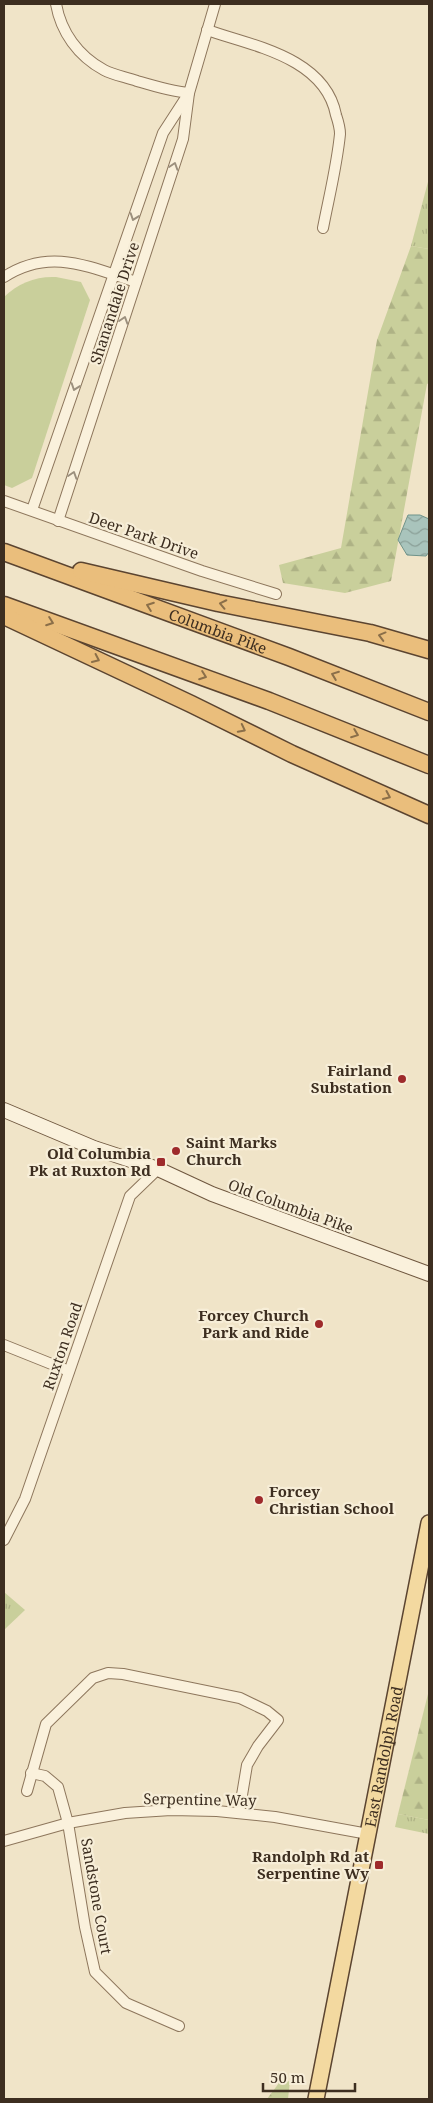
<svg xmlns="http://www.w3.org/2000/svg" width="433" height="2103" viewBox="0 0 433 2103" font-family="'Noto Serif',serif">
<style>
.grass{fill:url(#grass-tufts)}
.forest{fill:url(#forest-firs)}
.park{fill:#c9cf9b}
.water{fill:url(#water-waves);stroke:#6f938a}
.lines{fill:none;stroke-linecap:round;stroke-linejoin:round}
.minor-casing{stroke:#8d765c;stroke-width:12}
.secondary-casing{stroke:#6f573f;stroke-width:16}
.primary-casing{stroke:#5b4430;stroke-width:18}
.trunk-casing{stroke:#5b4430;stroke-width:19}
.minor{stroke:#faf1dc;stroke-width:10}
.secondary{stroke:#faf1dc;stroke-width:14}
.primary{stroke:#f3d9a0;stroke-width:15}
.trunk{stroke:#eabe7c;stroke-width:16}
.oneway{stroke:#9c907e}
.oneway2{stroke:#8b6f49}
.poi-dot{fill:#9e2a2b;stroke:#f7eed8;stroke-width:2}
.labels{text-anchor:middle;dominant-baseline:central;stroke-width:4.5;stroke-linejoin:round;paint-order:stroke}
.street-label{font-size:15px;fill:#3d2e20;stroke:#f7eed8}
.poi-label{font-size:15px;font-weight:bold;fill:#3d2e20;stroke:#f7eed8;text-anchor:end}
</style>
<defs>
<pattern id="grass-tufts" width="24" height="20" patternUnits="userSpaceOnUse" patternTransform="scale(1.25)"><rect width="24" height="20" fill="#c9cf9b"/><path d="M3 7l-1-3M5 7V3M7 7l1-3M15 17l-1-3M17 17v-4M19 17l1-3" fill="none" stroke="#aeb285"/></pattern>
<pattern id="forest-firs" width="22" height="20" patternUnits="userSpaceOnUse" patternTransform="scale(1.25)"><rect width="22" height="20" fill="#c9cf9b"/><path d="M5 1l3.5 6h-7zM16 11l3.5 6h-7z" fill="#aeb285"/></pattern>
<pattern id="water-waves" width="16" height="10" patternUnits="userSpaceOnUse" patternTransform="scale(1.25)"><rect width="16" height="10" fill="#a9c4bc"/><path d="M0 5q4-4 8 0t8 0" fill="none" stroke="#8ba098"/></pattern>
</defs>
<rect width="100%" height="100%" fill="#f0e4c8"/>
<g class="grass">
<path d="M429,178V249L411,246Z"/>
<path d="M4,1592L25,1610L4,1630Z"/>
<path d="M398,1814L429,1820V1834L395,1827Z"/>
</g>
<g class="forest">
<path d="M411,246L429,249V383L427,384L391,581L345,593L283,583L279,565L341,548L377,340Z"/>
<path d="M429,1690V1820L398,1814Z"/>
<path d="M290,2081L288,2099H267L279,2083Z"/>
</g>
<path class="park" d="M56,277L81,282L90,300L32,478L12,488L4,485V297C18,283 36,276 56,277Z"/>
<path class="water" d="M408,515H420L429,519V552L426,556L407,555L398,540Z"/>
<g class="lines">
<defs>
<g id="minor">
<path d="M56,4C61,32 78,56 104,70C113,75 126,77 137,81C154,86 170,91 189,93"/>
<path d="M207,30C254,46 325,58 336,115C338,121 340,128 340,134C337,165 329,197 323,228"/>
<path d="M4,277C50,247 89,267 136,282"/>
<path d="M4,501L202,571L276,594"/>
<path d="M32,510L163,133L187,96"/>
<path d="M58,521L183,139L189,93L215,4"/>
<path d="M4,1345L69,1371"/>
<path d="M4,1540L25,1499L130,1196L158,1169"/>
<path d="M31,1773L45,1776L58,1787L68,1823L85,1927L95,1972L126,2003L179,2026"/>
<path d="M27,1791L46,1724L93,1678L108,1673L123,1674L240,1698L267,1711L278,1720L258,1746L247,1765L239,1813"/>
<path d="M4,1841L68,1823L125,1813L171,1810L217,1811L275,1817L368,1834"/>
</g>
<path id="secondary" d="M4,1110L94,1148L158,1169L212,1194L429,1274"/>
<g id="primary">
<path id="s1" d="M316,2099L429,1523"/>
</g>
<g id="trunk">
<path id="s2" d="M4,552L289,657L429,712"/>
<path d="M81,571L218,603L370,633L429,650"/>
<path d="M4,605L269,701L429,765"/>
<path d="M4,616L191,704L292,754L429,815"/>
</g>
</defs>
<use href="#minor" class="minor-casing"/>
<use href="#secondary" class="secondary-casing"/>
<use href="#primary" class="primary-casing"/>
<use href="#trunk" class="trunk-casing"/>
<use href="#minor" class="minor"/>
<use href="#secondary" class="secondary"/>
<use href="#primary" class="primary"/>
<use href="#trunk" class="trunk"/>
</g>
<defs><path id="oneway-chevron" d="M-2-3.5L2.5 0L-2 3.5" fill="none" stroke-width="1.6" stroke-linecap="round" stroke-linejoin="round" transform="scale(1.25)"/></defs>
<g class="oneway">
<use href="#oneway-chevron" transform="translate(174 166) rotate(-72)"/>
<use href="#oneway-chevron" transform="translate(134 217) rotate(109)"/>
<use href="#oneway-chevron" transform="translate(124 320) rotate(-72)"/>
<use href="#oneway-chevron" transform="translate(75 387) rotate(109)"/>
<use href="#oneway-chevron" transform="translate(73 475) rotate(-72)"/>
</g>
<g class="oneway2">
<use href="#oneway-chevron" transform="translate(223 604) rotate(-168)"/>
<use href="#oneway-chevron" transform="translate(150 606) rotate(-160)"/>
<use href="#oneway-chevron" transform="translate(50 622) rotate(20)"/>
<use href="#oneway-chevron" transform="translate(382 636) rotate(-165)"/>
<use href="#oneway-chevron" transform="translate(96 659) rotate(25)"/>
<use href="#oneway-chevron" transform="translate(335 675) rotate(-159)"/>
<use href="#oneway-chevron" transform="translate(203 676) rotate(20)"/>
<use href="#oneway-chevron" transform="translate(242 729) rotate(27)"/>
<use href="#oneway-chevron" transform="translate(355 734) rotate(21)"/>
<use href="#oneway-chevron" transform="translate(387 796) rotate(24)"/>
</g>
<g class="poi-dot">
<circle cx="402" cy="1079" r="5"/>
<circle cx="176" cy="1151" r="5"/>
<rect x="156" y="1157" width="10" height="10" rx="2.5"/>
<circle cx="319" cy="1324" r="5"/>
<circle cx="259" cy="1500" r="5"/>
<rect x="374" y="1860" width="10" height="10" rx="2.5"/>
</g>
<g class="labels">
<g class="street-label">
<text transform="translate(114 303) rotate(-72)">Shanandale Drive</text>
<text transform="translate(144 535) rotate(19)">Deer Park Drive</text>
<text stroke="none"><textPath href="#s2" startOffset="228">Columbia Pike</textPath></text>
<text transform="translate(291 1206) rotate(20)">Old Columbia Pike</text>
<text transform="translate(62 1346) rotate(-71)">Ruxton Road</text>
<text stroke="none"><textPath href="#s1" startOffset="349">East Randolph Road</textPath></text>
<text transform="translate(200 1799) rotate(1)">Serpentine Way</text>
<text transform="translate(97 1896) rotate(80)">Sandstone Court</text>
</g>
<g class="poi-label">
<text x="392" y="1070">Fairland<tspan x="392" dy="17">Substation</tspan></text>
<text x="186" y="1142" text-anchor="start">Saint Marks<tspan x="186" dy="17">Church</tspan></text>
<text x="151" y="1153">Old Columbia<tspan x="151" dy="17">Pk at Ruxton Rd</tspan></text>
<text x="309" y="1315">Forcey Church<tspan x="309" dy="17">Park and Ride</tspan></text>
<text x="269" y="1491" text-anchor="start">Forcey<tspan x="269" dy="17">Christian School</tspan></text>
<text x="369" y="1856">Randolph Rd at<tspan x="369" dy="17">Serpentine Wy</tspan></text>
</g>
</g>
<rect width="433" height="2103" fill="none" stroke="#3d2e20" stroke-width="10"/>
<path d="M263 2083v8h92v-8" fill="none" stroke="#3d2e20" stroke-width="2.5"/>
<text x="270" y="2083" font-size="15" fill="#3d2e20" stroke="#f7eed8" stroke-width="4" paint-order="stroke">50 m</text>
</svg>
